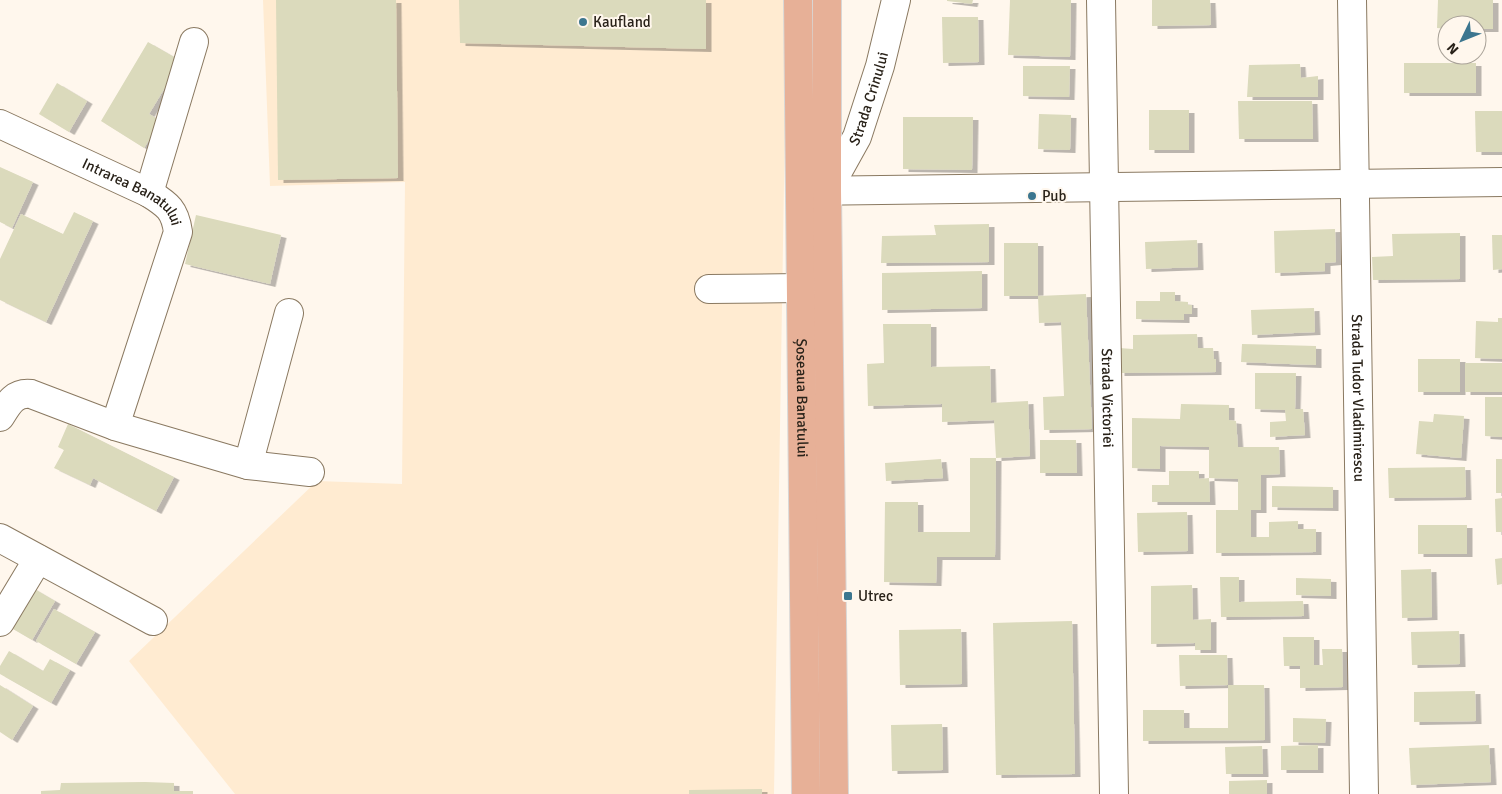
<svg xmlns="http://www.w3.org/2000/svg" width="1502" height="794" viewBox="0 0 1502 794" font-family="Signika,sans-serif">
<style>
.built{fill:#ffebd1}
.building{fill:#dbdabc;filter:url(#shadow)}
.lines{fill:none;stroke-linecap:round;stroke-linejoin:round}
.minor-casing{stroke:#8a7961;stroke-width:30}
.major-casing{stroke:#d8d7d6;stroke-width:30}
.minor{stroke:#fff;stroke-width:28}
.major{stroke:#e7b097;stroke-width:28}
.poi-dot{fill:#3c768f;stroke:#fff7ed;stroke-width:2}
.labels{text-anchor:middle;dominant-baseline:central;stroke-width:4;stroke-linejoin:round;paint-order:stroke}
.poi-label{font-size:15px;fill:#292219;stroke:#fff7ed;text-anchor:start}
.street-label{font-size:15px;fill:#292219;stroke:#fff7ed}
</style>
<defs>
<filter id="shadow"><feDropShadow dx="5.5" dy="3" stdDeviation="0" flood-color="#0004"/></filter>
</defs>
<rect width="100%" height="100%" fill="#fff7ed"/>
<path class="built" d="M263,0H787L774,794H235L129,661L317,481L402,484L405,182L270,186Z"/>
<g class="building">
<path d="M276,0H396L398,178L278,180Z"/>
<path d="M459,0H706V49L460,43Z"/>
<path d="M947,0H973L972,4L947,1Z"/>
<path d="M1010,0H1071L1070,57L1008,55Z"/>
<path d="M1152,0H1210L1211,25L1152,26Z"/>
<path d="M1438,0H1493V29H1477V25H1447V29L1437,28Z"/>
<path d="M942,17H978L979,62L943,63Z"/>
<path d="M148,42L181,61L149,114L161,121L144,148L101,121Z"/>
<rect x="1404" y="63" width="72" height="30"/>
<path d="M1300,64L1301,78L1318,76V97H1247L1249,65Z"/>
<path d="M1023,66H1070L1069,97L1023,96Z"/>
<path d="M57,83L87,101L69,132L39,114Z"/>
<path d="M1238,101H1312L1313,139H1239Z"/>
<rect x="1149" y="110" width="40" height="40"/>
<path d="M1475,111H1502V152H1476Z"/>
<path d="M1039,114L1071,115L1070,150L1038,149Z"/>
<path d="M903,117H973L972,170L903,169Z"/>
<path d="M0,167L33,182L12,228L0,222Z"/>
<path d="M74,212L93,221L46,322L0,300V259L21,214L63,234Z"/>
<path d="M196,215L281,235L270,284L185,264Z"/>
<path d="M989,224V262L881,263L882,236L936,235L934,225Z"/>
<path d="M1335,229L1336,262L1325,263V271L1275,273L1274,231Z"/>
<path d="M1460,233V279L1373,280L1372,257L1393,256L1392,234Z"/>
<path d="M1492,235H1502V269L1493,270Z"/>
<path d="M1197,240L1198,267L1146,269L1145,242Z"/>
<rect x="1004" y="243" width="34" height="53"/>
<path d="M982,271V308L882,310V273Z"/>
<path d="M1160,292H1175V301L1188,302V305H1192V314H1184V320L1136,319V301H1160Z"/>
<path d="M1086,294L1092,429L1044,430L1043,397L1064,396L1061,322L1039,323L1038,296Z"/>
<path d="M1314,308L1315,332L1252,335L1251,310Z"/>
<path d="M1498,318H1502V359L1475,358L1476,321L1498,322Z"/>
<path d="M883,324H931V367L990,366L991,403L1028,401L1030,456L996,458L995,557H937L936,583L884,582L885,502H918V532H970V458H996L994,420L942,422V404L868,406L867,364L884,363Z"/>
<path d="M1197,334L1198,348H1213L1214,359H1216V372L1119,373V348L1133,349V335Z"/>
<path d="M1242,344L1316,346V365L1241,362Z"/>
<rect x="1418" y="359" width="42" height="33"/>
<rect x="1465" y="363" width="37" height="29"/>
<path d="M1255,373H1296L1295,409H1303L1305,435L1270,437V422L1286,421L1285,410L1255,409Z"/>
<path d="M1485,397H1502V437L1485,436Z"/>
<path d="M1181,404L1229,405V420L1236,421L1238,447H1279L1280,474L1261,475V510H1251V537H1269V522L1298,521V529H1316V552L1216,553V510H1238V479L1209,478V447L1160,446V469L1132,468V418L1180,419Z"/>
<path d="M1434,414L1464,416L1461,458L1416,454L1419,421L1433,422Z"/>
<path d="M68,424L174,477L156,511L93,478L90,485L54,468L64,450L58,447Z"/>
<path d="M1040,440H1076L1077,473H1040Z"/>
<path d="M941,459L943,478L886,481L885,463Z"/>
<rect x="1496" y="459" width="6" height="34"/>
<path d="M1465,467L1466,497L1389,498L1388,468Z"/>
<path d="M1169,471H1199V479L1209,478L1210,502H1152V485H1169Z"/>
<path d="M1272,486L1333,487V508L1272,507Z"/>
<path d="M1502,498V532H1496L1495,499Z"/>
<path d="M1187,512L1188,551L1138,552L1137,513Z"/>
<rect x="1418" y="525" width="49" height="29"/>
<path d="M1502,558V584L1497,585L1495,559Z"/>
<path d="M1431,569L1432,617L1402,618L1401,570Z"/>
<path d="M1220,577H1239V602L1303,601L1304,616L1221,617Z"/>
<path d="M1296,578L1331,579V596L1296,595Z"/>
<path d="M1192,585L1193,620L1211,619V650H1195V643L1151,644V586Z"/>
<path d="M31,587L55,601L32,640L8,626Z"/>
<path d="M54,609L95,632L76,664L36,641Z"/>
<path d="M1072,621L1075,774L996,775L993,623Z"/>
<path d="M961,629L962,684L900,685L899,630Z"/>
<path d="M1459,631L1460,664L1412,665L1411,632Z"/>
<path d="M1283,637H1314V665H1323L1322,649H1342L1343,687L1300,688V666H1284Z"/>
<path d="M9,651L43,671L50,659L70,670L51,703L0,674V666Z"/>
<path d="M1179,655H1227L1228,685L1180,686Z"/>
<path d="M0,685L33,706L12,740L0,732Z"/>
<path d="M1228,685H1264L1265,740L1143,741V710H1184V728H1228Z"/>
<path d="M1475,691L1476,721L1414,722V692Z"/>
<path d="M1293,718L1326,719L1325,743L1293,742Z"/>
<path d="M942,724L943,770L892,771L891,725Z"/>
<path d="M1318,745V770H1281V746Z"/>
<path d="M1489,745L1491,782L1411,785L1409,748Z"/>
<path d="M1262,746L1263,774H1226L1225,747Z"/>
<path d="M1267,780V794H1229V781Z"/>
<path d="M145,782L174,783V791H193V794H41V791L60,790L61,783Z"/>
<path d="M762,789V794H689V790Z"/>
</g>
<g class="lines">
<defs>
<g id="minor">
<path id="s1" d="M1101,0L1114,794"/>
<path id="s2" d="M1352,0L1364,794"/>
<path id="s3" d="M0,124L149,193C168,205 175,210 178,232L115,426"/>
<path d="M804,191L1502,182"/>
<path id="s4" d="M827,191L857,137L880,66L896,0"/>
<path d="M149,193L194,42"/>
<path d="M709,289L800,288"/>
<path d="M0,417C8,404 14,392 31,394L115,426L248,465L310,472"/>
<path d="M248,465L289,313"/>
<path d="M0,538L153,621"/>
<path d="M0,622L38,559"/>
</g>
<g id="major">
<path id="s5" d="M798,0L806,794"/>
<path d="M827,0V191L834,794"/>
</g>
</defs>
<use href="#minor" class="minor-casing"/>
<use href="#major" class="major-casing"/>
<use href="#minor" class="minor"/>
<use href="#major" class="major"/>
</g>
<g class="poi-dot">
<circle cx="583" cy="22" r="5"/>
<circle cx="1032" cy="196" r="5"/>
<rect x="843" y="591" width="10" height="10" rx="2.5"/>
</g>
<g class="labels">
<g class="poi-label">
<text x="593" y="22">Kaufland</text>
<text x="1042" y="196">Pub</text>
<text x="858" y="596">Utrec</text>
</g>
<g class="street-label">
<text stroke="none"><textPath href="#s4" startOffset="102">Strada Crinului</textPath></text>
<text stroke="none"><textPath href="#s3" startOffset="150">Intrarea Banatului</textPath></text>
<text stroke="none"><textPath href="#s5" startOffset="398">Șoseaua Banatului</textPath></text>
<text stroke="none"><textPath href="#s1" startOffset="398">Strada Victoriei</textPath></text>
<text stroke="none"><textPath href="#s2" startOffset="398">Strada Tudor Vladimirescu</textPath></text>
</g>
</g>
<g transform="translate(1462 40) rotate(227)"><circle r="24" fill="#fff7ed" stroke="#a9a298"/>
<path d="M0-4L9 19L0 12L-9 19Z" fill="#3c768f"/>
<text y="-8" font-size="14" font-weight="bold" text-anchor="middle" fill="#292219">N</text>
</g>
</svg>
